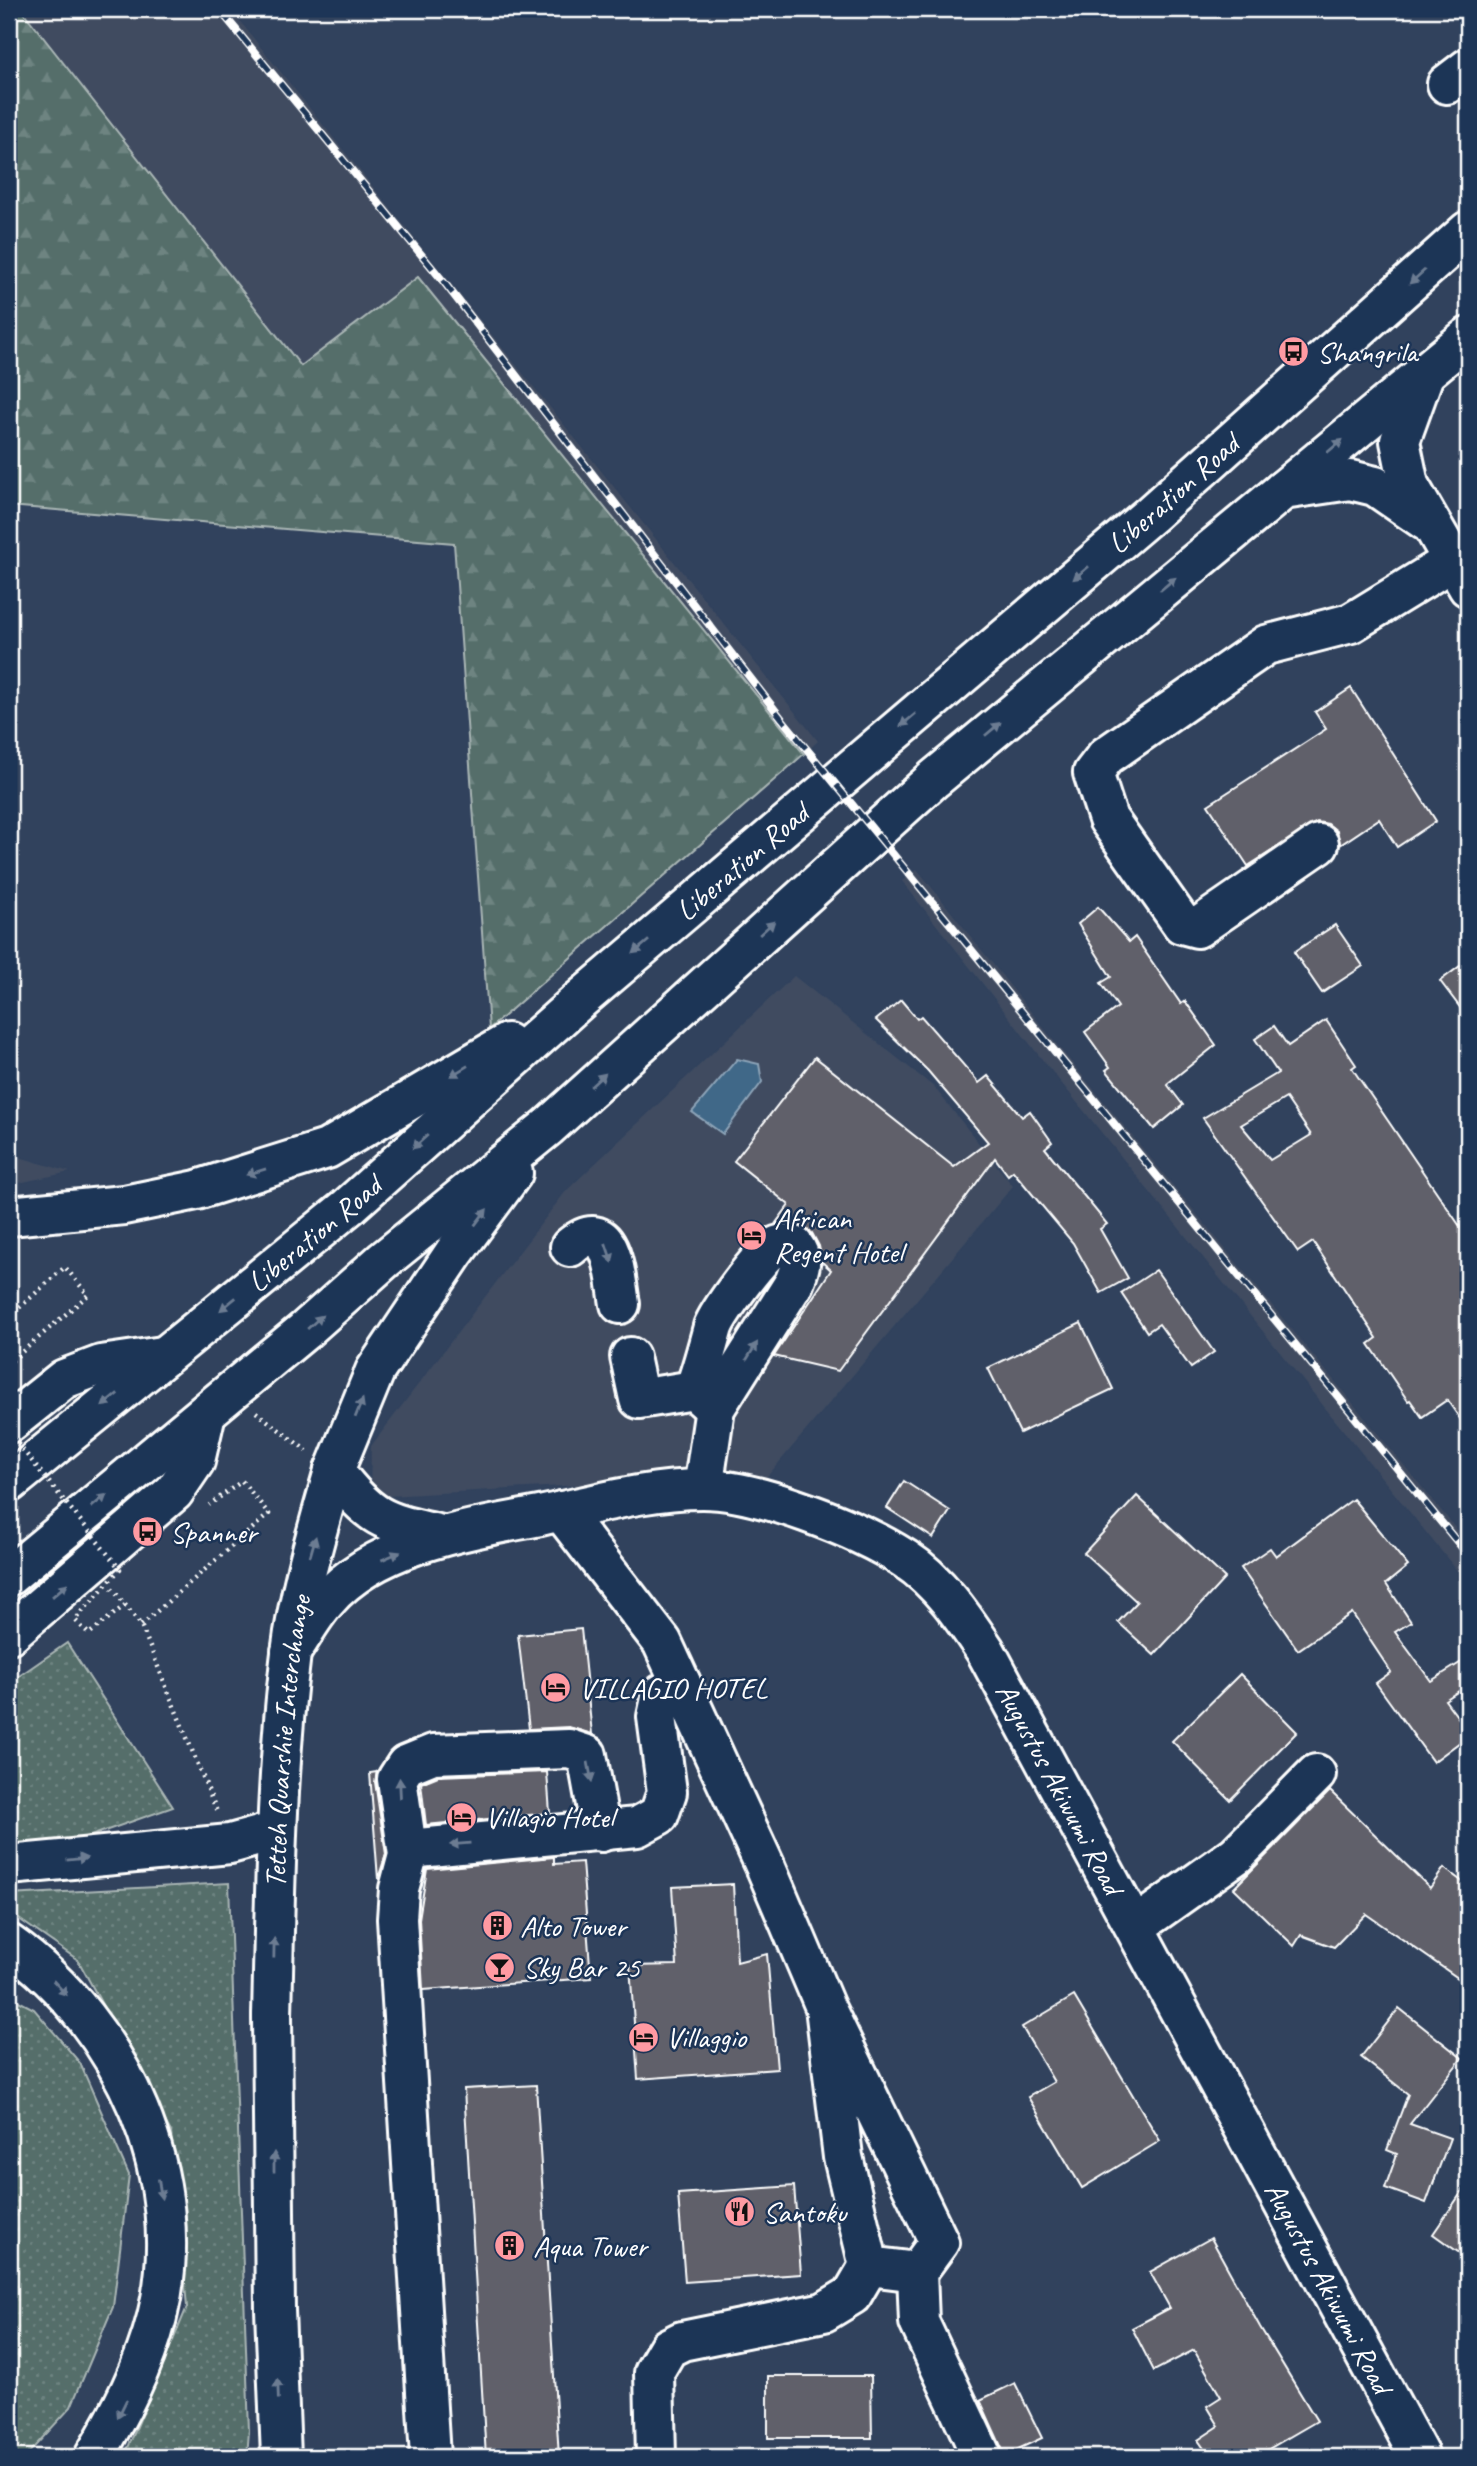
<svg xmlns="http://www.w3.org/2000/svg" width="1477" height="2466" viewBox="0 0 1477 2466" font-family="Caveat,sans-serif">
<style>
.built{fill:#3f4b61}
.grass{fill:url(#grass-dots);stroke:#aab6b5;stroke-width:2}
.forest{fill:url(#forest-firs);stroke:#aab6b5;stroke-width:2}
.water{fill:#416888;stroke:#8da4b8;stroke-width:2}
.building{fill:#60606a;stroke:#fff;stroke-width:2;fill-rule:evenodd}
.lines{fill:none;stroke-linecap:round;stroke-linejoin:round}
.minor-casing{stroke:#fff;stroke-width:44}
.highway-casing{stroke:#fff;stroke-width:44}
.path{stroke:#fff;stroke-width:4.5;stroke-dasharray:2 5;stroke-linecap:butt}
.minor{stroke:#1d3557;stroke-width:38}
.highway{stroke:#1d3557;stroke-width:38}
.rail-casing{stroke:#fff;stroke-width:8}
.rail{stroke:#1d3557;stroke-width:5;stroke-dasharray:16;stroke-linecap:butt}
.path-bridge{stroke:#fff;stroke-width:4.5;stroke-dasharray:2 5;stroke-linecap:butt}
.oneway{fill:#6c7c92}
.labels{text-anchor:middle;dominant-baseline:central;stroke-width:5;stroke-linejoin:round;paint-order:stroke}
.poi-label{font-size:30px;fill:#fff;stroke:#1d3557;text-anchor:start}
.street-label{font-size:30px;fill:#fff;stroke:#1d3557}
</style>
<defs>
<pattern id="grass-dots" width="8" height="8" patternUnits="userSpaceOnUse" patternTransform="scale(1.75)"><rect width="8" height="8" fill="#556e6b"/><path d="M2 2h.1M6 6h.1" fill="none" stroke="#6e8481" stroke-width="1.8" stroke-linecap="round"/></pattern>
<pattern id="forest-firs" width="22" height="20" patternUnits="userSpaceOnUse" patternTransform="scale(1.75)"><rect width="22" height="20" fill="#556e6b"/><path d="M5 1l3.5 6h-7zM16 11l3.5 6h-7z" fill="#6e8481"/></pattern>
</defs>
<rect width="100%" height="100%" fill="#31425d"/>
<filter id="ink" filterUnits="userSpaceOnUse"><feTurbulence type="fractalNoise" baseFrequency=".0143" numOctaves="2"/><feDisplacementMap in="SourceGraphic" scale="14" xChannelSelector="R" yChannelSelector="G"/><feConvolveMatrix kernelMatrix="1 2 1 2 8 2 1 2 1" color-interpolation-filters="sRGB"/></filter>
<g filter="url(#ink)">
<g class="built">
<path d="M21,9H230L818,741L804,754L418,277L301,366Z"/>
<path d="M917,869L1058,1046L1468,1543V1584L1041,1058L902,881Z"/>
<path d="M794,976L934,1087L1013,1186L760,1485L652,1481L370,1497L371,1446L566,1191Z"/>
<path d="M9,1154L70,1172L9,1185Z"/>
</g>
<g class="grass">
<path d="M67,1643L173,1807L82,1839L9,1848V1683Z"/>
<path d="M229,1883L249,2431L247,2457H118L128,2448L187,2307L171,2132L78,1960L9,1912V1895Z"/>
<path d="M9,1996L34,2009L80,2063L129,2175L113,2307L71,2407L25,2457H9Z"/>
</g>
<path class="forest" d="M9,9H21L301,366L418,277L804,754L489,1029L454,543L9,506Z"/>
<path class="water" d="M737,1059L759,1064L762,1082L723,1134L692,1112Z"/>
<g class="building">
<path d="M1351,688L1436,821L1397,847L1379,819L1340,845L1337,831L1328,824L1317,822L1248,866L1208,805L1326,729L1315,712Z"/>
<path d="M1098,907L1129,942L1135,937L1181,1004L1185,1001L1216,1045L1167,1084L1183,1105L1154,1129L1106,1070L1110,1067L1085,1032L1118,1007L1101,983L1111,977L1078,924Z"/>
<path d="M1335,925L1363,966L1322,993L1294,952Z"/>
<path d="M1468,960V1018L1440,981Z"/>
<path d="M901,1000L917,1019L921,1016L979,1083L988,1076L1022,1117L1030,1111L1052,1142L1045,1148L1107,1224L1100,1229L1128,1278L1101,1293L1073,1243L1013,1171L1008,1175L995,1158L838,1371L774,1356L831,1270L822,1262L819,1246L812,1233L799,1225L776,1223L789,1205L734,1161L815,1057L954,1167L988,1142L928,1071L876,1020Z"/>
<path d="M1326,1020L1356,1065L1352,1068L1468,1238V1430L1447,1400L1422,1417L1410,1400L1408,1401L1369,1344L1377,1338L1313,1242L1298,1252L1203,1118L1278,1073L1255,1039L1274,1026L1288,1046ZM1286,1098L1311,1135L1270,1160L1241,1125Z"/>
<path d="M1156,1270L1214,1352L1191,1368L1159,1324L1147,1332L1121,1293Z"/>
<path d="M1081,1323L1113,1389L1020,1433L988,1368Z"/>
<path d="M904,1481L950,1511L933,1538L887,1508Z"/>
<path d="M1137,1496L1225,1578L1154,1655L1118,1622L1137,1602L1084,1553Z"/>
<path d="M1353,1499L1408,1566L1386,1584L1411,1622L1395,1632L1431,1681L1468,1658V1685L1445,1700L1468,1731V1736L1433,1762L1376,1683L1391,1672L1352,1613L1298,1650L1241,1568L1270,1548L1276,1556Z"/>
<path d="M581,1629L592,1734L569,1727L529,1729L518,1635Z"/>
<path d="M1240,1674L1297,1732L1230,1800L1172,1741Z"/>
<path d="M377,1772L375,1782L386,1854L378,1879L370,1773Z"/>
<path d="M547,1772L550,1813L426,1825L421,1783L438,1776Z"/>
<path d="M1330,1791L1430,1888L1444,1868L1468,1886V1985L1366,1914L1334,1947L1301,1935L1294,1946L1234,1888Z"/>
<path d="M554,1857V1864L582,1862L591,1978L423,1990L419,1919L427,1869Z"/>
<path d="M733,1884L737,1962L767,1954L777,2069L638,2079L630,1966L677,1965L672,1887Z"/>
<path d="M1074,1996L1160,2141L1082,2188L1028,2097L1054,2082L1022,2027Z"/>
<path d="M1399,2008L1462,2058L1410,2124L1450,2138L1426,2203L1385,2188L1397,2154L1387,2150L1408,2094L1361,2057Z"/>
<path d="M536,2085L559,2457H486L464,2089Z"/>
<path d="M1468,2183V2259L1433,2234Z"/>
<path d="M794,2186L801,2274L685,2282L678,2194Z"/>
<path d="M1211,2238L1260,2327L1317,2421L1255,2457H1210L1198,2440L1219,2426L1207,2406L1221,2397L1194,2350L1154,2371L1132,2328L1170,2308L1150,2272Z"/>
<path d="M768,2376H871L872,2438H768Z"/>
<path d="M1015,2383L1042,2438L1005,2455L980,2400Z"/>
</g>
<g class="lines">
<defs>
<g id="minor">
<path d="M1447,84L1468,68"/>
<path d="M1425,372L1400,441L1409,485L1468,587"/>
<path d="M1283,490L1350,480L1375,486L1426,521"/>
<path d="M1319,844L1197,928L1182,924L1108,819L1093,773L1106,756L1266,645L1351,623L1452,561"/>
<path d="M570,1247C613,1210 615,1276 620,1304"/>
<path d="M630,1357L639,1399L694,1390L713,1407"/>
<path d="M694,1390C702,1369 707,1349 713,1327C718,1313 760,1255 773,1248C780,1243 786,1244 794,1246C804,1259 800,1268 794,1283L715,1408L703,1489"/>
<path d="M334,1471C374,1521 381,1521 442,1535"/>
<path d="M561,1511L662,1642L766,1868L825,2007L843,2157L869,2266L917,2272L939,2242L825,2007"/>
<path id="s1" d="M291,1652C303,1635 313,1615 327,1600C376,1543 470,1529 540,1516C593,1505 646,1489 702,1489C757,1489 859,1529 905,1559C939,1581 963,1617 985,1650L1420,2457"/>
<path d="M408,1855L419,1848L637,1827L659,1815L667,1792L657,1717L662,1694L681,1683"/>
<path d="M1136,1926L1236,1855L1316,1774"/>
<path id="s2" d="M272,2016C275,1895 276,1773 291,1653C299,1591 317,1531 334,1471"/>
<path d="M917,2272L919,2322L982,2457"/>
<path d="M430,2457L397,1919L399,1889L408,1855L397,1779L406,1765L433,1754L569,1749L587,1755L601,1832"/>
<path d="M656,2457L654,2372L668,2348L682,2341L824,2312L852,2295L869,2266"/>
</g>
<g id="highway">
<path d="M9,1216L124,1205L197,1190L327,1149L507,1043"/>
<path d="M9,1423L64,1379L101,1365L163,1356"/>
<path d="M334,1471L375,1371L454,1253L513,1173"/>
<path id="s3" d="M9,1483L348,1207L581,999L1151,514L1468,231"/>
<path d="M9,1576L304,1331L384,1260L548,1127L934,779L1468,337"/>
<path d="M9,1634L174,1492L195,1461L206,1413"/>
<path d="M9,1865L230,1844L277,1831"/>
<path d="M9,1944C122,2024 192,2180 157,2317C144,2368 120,2413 94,2457"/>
<path d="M272,2016L275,2310L281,2457"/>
</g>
</defs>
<use href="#minor" class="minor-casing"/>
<use href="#highway" class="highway-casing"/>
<g class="path">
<path d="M9,1317L65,1267L88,1295L9,1363"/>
<path d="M256,1412L307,1451"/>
<path d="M112,1588L141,1625L218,1814"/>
<path d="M141,1625L269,1514L242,1481L209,1505"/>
</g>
<use href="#minor" class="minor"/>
<use href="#highway" class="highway"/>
<defs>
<path id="rail" d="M219,9L443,281L782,719L1468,1555"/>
</defs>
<use href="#rail" class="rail-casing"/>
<use href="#rail" class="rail"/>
<path class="path-bridge" d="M9,1433L120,1569L75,1620L89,1634L125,1605"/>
</g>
<defs><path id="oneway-solid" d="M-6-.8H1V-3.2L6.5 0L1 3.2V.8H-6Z" transform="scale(1.75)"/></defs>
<g class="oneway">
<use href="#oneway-solid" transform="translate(1417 277) rotate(138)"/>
<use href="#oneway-solid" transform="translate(1335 446) rotate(-40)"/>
<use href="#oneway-solid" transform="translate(1081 573) rotate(140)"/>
<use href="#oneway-solid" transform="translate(1168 584) rotate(-40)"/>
<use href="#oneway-solid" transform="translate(908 720) rotate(140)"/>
<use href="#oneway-solid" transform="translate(993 729) rotate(-40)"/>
<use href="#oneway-solid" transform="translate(767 928) rotate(-42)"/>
<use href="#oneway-solid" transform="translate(641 947) rotate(140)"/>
<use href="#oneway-solid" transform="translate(459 1071) rotate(149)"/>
<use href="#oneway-solid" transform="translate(598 1080) rotate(-42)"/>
<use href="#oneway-solid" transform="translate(420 1142) rotate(138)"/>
<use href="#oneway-solid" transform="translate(256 1172) rotate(163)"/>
<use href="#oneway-solid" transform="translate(481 1217) rotate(-53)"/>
<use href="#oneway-solid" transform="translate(609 1253) rotate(71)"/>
<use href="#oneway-solid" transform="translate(228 1304) rotate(141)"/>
<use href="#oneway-solid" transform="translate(315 1322) rotate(-42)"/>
<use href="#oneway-solid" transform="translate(752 1351) rotate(-58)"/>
<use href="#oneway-solid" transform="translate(110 1400) rotate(141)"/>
<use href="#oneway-solid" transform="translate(359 1408) rotate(-68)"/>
<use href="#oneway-solid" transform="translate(99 1501) rotate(-39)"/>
<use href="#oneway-solid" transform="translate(313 1546) rotate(-74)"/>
<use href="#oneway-solid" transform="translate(391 1556) rotate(-23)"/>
<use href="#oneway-solid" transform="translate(60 1590) rotate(-41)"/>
<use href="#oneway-solid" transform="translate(590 1772) rotate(79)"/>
<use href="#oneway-solid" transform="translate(400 1788) rotate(-93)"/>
<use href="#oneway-solid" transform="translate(460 1844) rotate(175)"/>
<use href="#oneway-solid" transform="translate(77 1859) rotate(-6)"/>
<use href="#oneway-solid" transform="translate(274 1948) rotate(-89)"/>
<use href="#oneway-solid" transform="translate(60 1988) rotate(47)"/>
<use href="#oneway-solid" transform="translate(274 2162) rotate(-90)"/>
<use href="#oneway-solid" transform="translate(160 2189) rotate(81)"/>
<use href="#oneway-solid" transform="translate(278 2389) rotate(-92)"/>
<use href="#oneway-solid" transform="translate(122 2409) rotate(116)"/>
</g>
</g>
<defs>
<symbol id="bus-disc" viewBox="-11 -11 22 22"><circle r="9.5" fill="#ff9aa2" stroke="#1d3557"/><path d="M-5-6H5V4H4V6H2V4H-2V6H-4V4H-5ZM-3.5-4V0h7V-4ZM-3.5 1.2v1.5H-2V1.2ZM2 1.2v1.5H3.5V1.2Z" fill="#111"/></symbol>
<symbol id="hotel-disc" viewBox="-11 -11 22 22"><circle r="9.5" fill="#ff9aa2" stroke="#1d3557"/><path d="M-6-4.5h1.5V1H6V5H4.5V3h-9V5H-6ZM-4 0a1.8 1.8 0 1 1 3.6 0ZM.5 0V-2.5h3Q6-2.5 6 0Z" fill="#111"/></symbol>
<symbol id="building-disc" viewBox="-11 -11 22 22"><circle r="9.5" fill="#ff9aa2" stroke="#1d3557"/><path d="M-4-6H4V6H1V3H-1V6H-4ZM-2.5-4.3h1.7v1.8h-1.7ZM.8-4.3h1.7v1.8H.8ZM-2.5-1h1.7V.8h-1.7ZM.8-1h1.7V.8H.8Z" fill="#111"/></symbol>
<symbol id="bar-disc" viewBox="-11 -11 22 22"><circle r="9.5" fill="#ff9aa2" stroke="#1d3557"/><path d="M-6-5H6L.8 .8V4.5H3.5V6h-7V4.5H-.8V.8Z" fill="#111"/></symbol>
<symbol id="restaurant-disc" viewBox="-11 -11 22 22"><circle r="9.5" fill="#ff9aa2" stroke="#1d3557"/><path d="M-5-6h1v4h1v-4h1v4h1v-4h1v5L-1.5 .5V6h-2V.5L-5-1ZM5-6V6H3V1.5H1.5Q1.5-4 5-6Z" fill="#111"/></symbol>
</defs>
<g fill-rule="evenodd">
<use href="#bus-disc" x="1276" y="334" width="35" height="35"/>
<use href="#hotel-disc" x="734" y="1218" width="35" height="35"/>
<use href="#bus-disc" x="130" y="1514" width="35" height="35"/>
<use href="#hotel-disc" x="538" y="1670" width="35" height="35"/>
<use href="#hotel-disc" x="444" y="1800" width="35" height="35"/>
<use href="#building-disc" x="480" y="1908" width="35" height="35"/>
<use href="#bar-disc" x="482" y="1950" width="35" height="35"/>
<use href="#hotel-disc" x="626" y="2020" width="35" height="35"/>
<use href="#restaurant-disc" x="722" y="2194" width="35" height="35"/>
<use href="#building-disc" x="492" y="2228" width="35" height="35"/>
</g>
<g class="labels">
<g class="poi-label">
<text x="1317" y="352">Shangrila</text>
<text x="774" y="1218">African<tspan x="774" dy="34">Regent Hotel</tspan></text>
<text x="170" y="1532">Spanner</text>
<text x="579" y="1688">VILLAGIO HOTEL</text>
<text x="485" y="1817">Villagio Hotel</text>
<text x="520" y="1926">Alto Tower</text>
<text x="523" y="1967">Sky Bar 25</text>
<text x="666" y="2037">Villaggio</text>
<text x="763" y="2212">Santoku</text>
<text x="533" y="2246">Aqua Tower</text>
</g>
<g class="street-label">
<text stroke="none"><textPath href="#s3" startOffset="1528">Liberation Road</textPath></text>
<text stroke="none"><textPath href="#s3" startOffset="961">Liberation Road</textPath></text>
<text stroke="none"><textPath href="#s3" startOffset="394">Liberation Road</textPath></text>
<text stroke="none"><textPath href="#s2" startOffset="275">Tetteh Quarshie Interchange</textPath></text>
<text stroke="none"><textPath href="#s1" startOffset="957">Augustus Akiwumi Road</textPath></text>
<text stroke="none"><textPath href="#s1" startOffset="1524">Augustus Akiwumi Road</textPath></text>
</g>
</g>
<rect width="1477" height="2466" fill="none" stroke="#1d3557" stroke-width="35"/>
<rect x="18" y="18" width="1442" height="2431" fill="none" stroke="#fff" stroke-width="2.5" filter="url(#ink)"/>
</svg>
